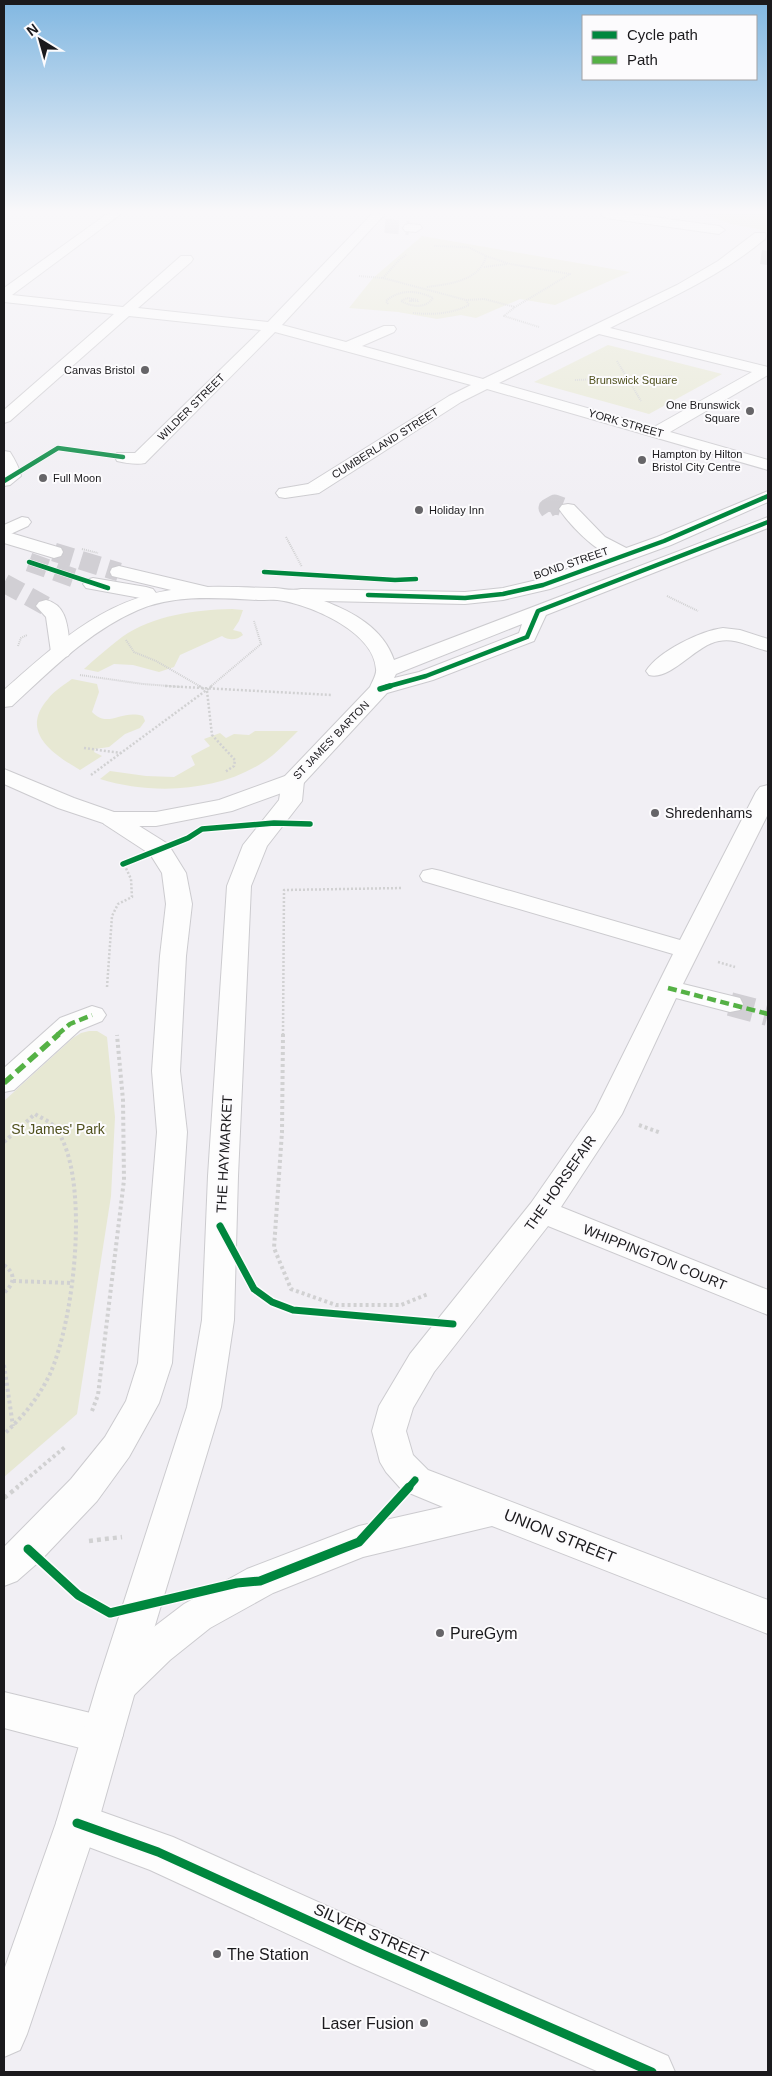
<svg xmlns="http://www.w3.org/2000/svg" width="772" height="2076" viewBox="0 0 772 2076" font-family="Helvetica,sans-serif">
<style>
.green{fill:#e7e8d3}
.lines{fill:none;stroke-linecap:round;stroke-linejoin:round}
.minor-tunnel-far2{stroke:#d1cfd4;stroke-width:14;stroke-dasharray:14 7;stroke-linecap:butt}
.minor-tunnel-far1{stroke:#d1cfd4;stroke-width:19;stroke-dasharray:19 9;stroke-linecap:butt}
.minor-tunnel{stroke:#d1cfd4;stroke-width:24;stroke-dasharray:24 12;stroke-linecap:butt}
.major-tunnel{stroke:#d1cfd4;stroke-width:19;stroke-dasharray:19 9;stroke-linecap:butt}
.minor-casing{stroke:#cccbcf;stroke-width:2}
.major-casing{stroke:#cccbcf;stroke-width:2}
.highway-casing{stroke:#cccbcf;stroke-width:2}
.path-far3{stroke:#d1d1d2;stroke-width:2;stroke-dasharray:1 1;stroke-linecap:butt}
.path-far2{stroke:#d1d1d2;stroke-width:2.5;stroke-dasharray:2 2;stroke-linecap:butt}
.path-far1{stroke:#d1d1d2;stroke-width:4;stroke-dasharray:3 3;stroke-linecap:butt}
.path{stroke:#d1d1d2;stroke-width:4.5;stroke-dasharray:4 4;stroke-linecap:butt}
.minor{fill:#fdfdfd;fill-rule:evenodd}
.major{fill:#fdfdfd;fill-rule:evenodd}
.highway{fill:#fdfdfd;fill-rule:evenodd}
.quiet-far1{stroke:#55b145;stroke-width:4.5;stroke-dasharray:9 4.5;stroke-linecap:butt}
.quiet{stroke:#55b145;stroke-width:5.5;stroke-dasharray:11 5.5;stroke-linecap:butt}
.cycleway-far3-casing{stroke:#fcfbfd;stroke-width:6}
.cycleway-far2-casing{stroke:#fcfbfd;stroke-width:8}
.cycleway-far1-casing{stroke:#fcfbfd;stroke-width:10}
.cycleway-casing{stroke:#fcfbfd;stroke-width:12}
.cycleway-far3{stroke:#00873e;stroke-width:4.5}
.cycleway-far2{stroke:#00873e;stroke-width:5.5}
.cycleway-far1{stroke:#00873e;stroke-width:7}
.cycleway{stroke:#00873e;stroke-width:9}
.poi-dot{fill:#666568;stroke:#fcfbfd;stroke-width:2}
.labels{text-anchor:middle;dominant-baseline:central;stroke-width:4;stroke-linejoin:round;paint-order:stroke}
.far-poi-label{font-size:11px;fill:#1b1a1d;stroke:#fcfbfd;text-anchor:start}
.far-park-label{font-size:11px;fill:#50511d;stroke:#fcfbfd}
.far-street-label{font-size:11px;fill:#1b1a1d;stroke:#fcfbfd}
.poi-label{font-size:14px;fill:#1b1a1d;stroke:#fcfbfd;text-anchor:start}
.park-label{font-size:14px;fill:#50511d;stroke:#fcfbfd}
.street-label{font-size:14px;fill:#1b1a1d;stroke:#fcfbfd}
.near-street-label{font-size:16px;fill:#1b1a1d;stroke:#fcfbfd}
.near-poi-label{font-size:16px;fill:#1b1a1d;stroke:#fcfbfd;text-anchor:start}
</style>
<rect width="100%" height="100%" fill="#f1eff4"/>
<g class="green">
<path d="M703,214H768V231L731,224Z"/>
<path d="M422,236L630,272L555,305L520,299L476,318L461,315L437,319L398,312L349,308L373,278Z"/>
<path d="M608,345L722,374L649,414L534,382Z"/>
<path d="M232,609L243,610L239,621L233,630L241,632L243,635C237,640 229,641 222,636L180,655L174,667L159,672L133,665L114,664L98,672L84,669C96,658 109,647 122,637C154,615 194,610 232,609Z"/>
<path d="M72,679L97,684L99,692L92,712C108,729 121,709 143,716L145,721L140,728L125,734L109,747L95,749L94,752L102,756L80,770C53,754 19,732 48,699C54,691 64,685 72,679Z"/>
<path d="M255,731H298C290,739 282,747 273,755C227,792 155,796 100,779L110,771L146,776L174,777L195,765L191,756L210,746L204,739L220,733L226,738L234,734L249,735Z"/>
<path d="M89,1031H97L107,1037L115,1117L111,1196L77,1414L4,1477V1101L73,1038L81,1033Z"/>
</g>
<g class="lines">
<g class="minor-tunnel-far2">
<path d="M385,226L409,228"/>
<path d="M761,257L768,258"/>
</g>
<path class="minor-tunnel-far1" d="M550,511L548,508L555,504L568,509"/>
<path class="minor-tunnel" d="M730,1004L768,1014"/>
<g class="major-tunnel">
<path d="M54,552L119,572"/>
<path d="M29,562L77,579"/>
<path d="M4,583L46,606"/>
</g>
<defs>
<g id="minor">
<path d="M107,214H121L12,295L123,307L181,256H191L193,259L191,262L138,308L268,322L372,214H385L282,325L346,342L384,326H394L396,329L394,332L362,346L483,379L677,285L718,261L755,233H765L766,236L765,239C718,278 664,301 610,328L768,367V375L670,432L768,460V470L487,389L461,402L319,493L285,498L279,497L276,493L279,489L308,484L449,396L471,385L275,332L145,463C136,465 126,463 117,461L115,457L117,453H135L261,330L129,316L10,421L4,423V410L114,314L4,302V288ZM599,334L752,372L654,427L499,383Z"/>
<path d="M600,214H631L719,226L725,230L719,234L606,218Z"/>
<path d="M409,224L420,225L422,228L416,232L405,231L403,228L405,225Z"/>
<path d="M4,451L10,452C15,460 19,467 21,476L10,485L4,486Z"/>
<path d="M568,504L574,505L605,537L632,551L634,555L632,559C607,565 572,528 559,509L562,505Z"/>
<path d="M22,517L28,518L31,522L28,526L4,537V525Z"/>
<path d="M723,628L740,630L768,639V651C753,648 735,637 719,641C695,645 671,681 649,675L646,671C659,651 700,631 723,628Z"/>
<path d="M768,785V814L683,984L740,998L743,1004L740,1010L730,1012L676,998L622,1114L561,1207L768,1290V1315L548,1226L434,1372L413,1408L406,1431L413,1455L428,1470L768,1600V1634L492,1526L363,1557L273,1593L210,1628L170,1660L132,1697L118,1702L104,1697L98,1684L104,1671L142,1636L184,1604L247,1569L359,1526L443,1507L402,1490L386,1472L380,1462L372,1431L379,1406L410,1354L531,1203L595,1111L673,954L423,881L420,876L423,871L432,869L441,871L680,940L756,792L760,787Z"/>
<path d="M92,1006L102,1009L106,1015L102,1021L80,1030L14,1090L4,1092V1068L60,1018Z"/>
<path d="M4,1692L103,1716L117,1722L123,1735L117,1748L103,1754L4,1728Z"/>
<path d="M77,1803L173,1837L385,1932L668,2056L675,2072H599L353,1964L150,1870L62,1837L56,1823L62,1809Z"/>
</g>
<g id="major">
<path d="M4,531L61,548L63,552L61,556L54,558L4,543Z"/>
<path d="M119,566L212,588L215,592L212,596L205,598L112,576L110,572L112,568Z"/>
<path d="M93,578L146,587L153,589L156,593L153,597L146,599L86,588L83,584L86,580Z"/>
<path d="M46,600C70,606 67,632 71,652L68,656L61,658L54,656L51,652L46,617L36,606L39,602Z"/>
<path d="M293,774L301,776L304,781L302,801L267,846L251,886L238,1176L234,1320L221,1407L137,1685L98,1823L27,2034L20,2050L4,2057V1970L56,1823L97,1685L187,1407L202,1320L208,1176L227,886L243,845L279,800L282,781L285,776Z"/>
<path d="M112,812L120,814L168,844L186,873L192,904L186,956L180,1071L187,1132L172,1363L159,1403L129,1457L97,1501L41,1560L17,1581L4,1586V1547L71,1479L105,1437L126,1401L138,1363L157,1132L152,1071L160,956L166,904L162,873L150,854L104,824L100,819L104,814Z"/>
</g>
<path id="highway" d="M768,491V502L671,545L600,571L550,589L503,600L465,604L324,601C353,612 383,628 394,660L768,517V528L546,615L534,641L433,680L387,693L301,786L232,811L156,826H112L58,808L4,784V769L74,798L114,812H156L219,800L285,776L370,687C372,682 377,674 376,669C374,633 315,607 284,601C275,599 266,600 258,600C218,598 175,594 138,610C89,631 50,671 12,706L4,707V690C68,634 116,588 206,587C229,586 252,588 275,588C285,589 292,591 301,589L465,592L503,588L537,580L657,537ZM522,624L519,633L419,672L394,678L396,674Z"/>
</defs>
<use href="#minor" class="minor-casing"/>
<use href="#major" class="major-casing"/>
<use href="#highway" class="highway-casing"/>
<g class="path-far3">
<path d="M486,256L510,264L570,274L515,307"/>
<path d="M484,267L507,264"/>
<path d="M359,276L383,278L466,300L484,299L515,307L504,316L539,327"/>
<path d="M383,278L399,260L407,254"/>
<path d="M427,287C449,284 480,281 486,256L468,247L434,246"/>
<path d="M413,299L418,300V301H410Z"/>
<path d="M388,304L386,301C399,289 418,290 433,298C425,309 412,307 401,301L407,298L413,299"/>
<path d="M413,313C432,315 451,314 469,305L466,300"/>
<path d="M617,361L641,401"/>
<path d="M575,380L672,376"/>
<path d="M286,537L302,567"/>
<path d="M82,549L98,553"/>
<path d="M667,596L698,611"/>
<path d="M126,640L134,652L156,661L201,687"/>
<path d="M18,646L21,638L27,635"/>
<path d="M80,675L143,684L182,687"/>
<path d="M210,687L261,644L254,621"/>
</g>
<g class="path-far2">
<path d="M165,686L332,695"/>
<path d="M199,686L204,689"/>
<path d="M207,691L212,735L235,760L234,766L225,772"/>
<path d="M84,748L121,753"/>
<path d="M91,775L212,686"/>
<path d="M718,962L735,967"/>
<path d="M107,987L112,916L118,904L132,897L131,879L124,864"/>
<path d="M283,1035L284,890L403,888"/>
</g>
<g class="path-far1">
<path d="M283,1034L282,1132L274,1248L291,1289L336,1305H401L428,1294"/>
<path d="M639,1125L661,1133"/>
<path d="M4,1142L35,1114C41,1118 49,1121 54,1126C58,1129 60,1135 62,1139C88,1192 74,1320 50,1374C39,1397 23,1417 4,1434"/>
<path d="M4,1265C16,1274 15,1283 4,1293"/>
<path d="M13,1281L71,1283"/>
<path d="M4,1365L13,1426"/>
<path d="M92,1411L98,1395L124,1180L123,1100L117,1035"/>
<path d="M16,1488L65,1447"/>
</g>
<g class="path">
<path d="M4,1498L18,1487"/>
<path d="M89,1541L122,1537"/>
</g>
<use href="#minor" class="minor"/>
<use href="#major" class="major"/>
<use href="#highway" class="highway"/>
<g class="quiet-far1">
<path d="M668,988L768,1014"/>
<path d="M57,1035L70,1024L92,1015"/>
</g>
<path class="quiet" d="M4,1083L59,1034"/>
<defs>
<g id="cycleway-far3">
<path d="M4,481L58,448L123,457"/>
<path d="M29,562L108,588"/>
<path d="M264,572L395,580L416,579"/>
<path d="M368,595L465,598L503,594L543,585L664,541L768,496"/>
<path d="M386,687L426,676L527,637L538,611L768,522"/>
</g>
<g id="cycleway-far2">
<path d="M380,689L390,686"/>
<path d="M123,864L188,838L202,829L274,823L310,824"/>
</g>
<g id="cycleway-far1">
<path d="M220,1226L254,1289L272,1302L293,1310L453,1324"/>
<path d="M408,1488L415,1480"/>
</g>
<g id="cycleway">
<path d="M28,1549L78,1595L110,1613L237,1583L260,1581L359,1542L409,1487"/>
<path d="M77,1823L158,1852L369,1948L652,2072"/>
</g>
</defs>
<use href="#cycleway-far3" class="cycleway-far3-casing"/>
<use href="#cycleway-far2" class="cycleway-far2-casing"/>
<use href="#cycleway-far1" class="cycleway-far1-casing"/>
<use href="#cycleway" class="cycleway-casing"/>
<use href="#cycleway-far3" class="cycleway-far3"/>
<use href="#cycleway-far2" class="cycleway-far2"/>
<use href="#cycleway-far1" class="cycleway-far1"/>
<use href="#cycleway" class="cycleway"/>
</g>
<linearGradient id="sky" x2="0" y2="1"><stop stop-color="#81b7e1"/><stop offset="0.42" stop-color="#f9f8fa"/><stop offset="1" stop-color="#f9f8fa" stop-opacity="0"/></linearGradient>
<rect width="772" height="504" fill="url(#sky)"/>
<g class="poi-dot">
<circle cx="145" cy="370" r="5"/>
<circle cx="750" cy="411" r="5"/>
<circle cx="642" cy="460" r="5"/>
<circle cx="43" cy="478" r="5"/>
<circle cx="419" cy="510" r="5"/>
<circle cx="655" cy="813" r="5"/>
<circle cx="440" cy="1633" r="5"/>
<circle cx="217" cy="1954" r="5"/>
<circle cx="424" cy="2023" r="5"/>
</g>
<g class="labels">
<g class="far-poi-label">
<text x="135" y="370" text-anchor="end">Canvas Bristol</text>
<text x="740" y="405" text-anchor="end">One Brunswick<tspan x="740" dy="13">Square</tspan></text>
<text x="652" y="454">Hampton by Hilton<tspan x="652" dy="13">Bristol City Centre</tspan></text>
<text x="53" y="478">Full Moon</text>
<text x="429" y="510">Holiday Inn</text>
</g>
<g class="far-park-label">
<text x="633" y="380">Brunswick Square</text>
</g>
<g class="far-street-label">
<text transform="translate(191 407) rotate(-45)">WILDER STREET</text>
<text transform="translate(626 423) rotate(16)">YORK STREET</text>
<text transform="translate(385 443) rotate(-32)">CUMBERLAND STREET</text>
<text transform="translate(571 563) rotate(-19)">BOND STREET</text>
<text transform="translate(331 740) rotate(-46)">ST JAMES' BARTON</text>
</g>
<g class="poi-label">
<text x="665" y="813">Shredenhams</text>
</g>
<g class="park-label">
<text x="58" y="1129">St James' Park</text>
</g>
<g class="street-label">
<text transform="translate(224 1154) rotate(-87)">THE HAYMARKET</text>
<text transform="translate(560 1183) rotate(-55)">THE HORSEFAIR</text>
<text transform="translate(655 1257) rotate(22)">WHIPPINGTON COURT</text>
</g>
<g class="near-street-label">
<text transform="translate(560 1536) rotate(22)">UNION STREET</text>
<text transform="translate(371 1933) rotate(24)">SILVER STREET</text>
</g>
<g class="near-poi-label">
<text x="450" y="1633">PureGym</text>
<text x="227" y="1954">The Station</text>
<text x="414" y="2023" text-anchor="end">Laser Fusion</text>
</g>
</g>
<rect width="772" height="2076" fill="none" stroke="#1b1a1d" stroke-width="10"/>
<rect x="582" y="15" width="175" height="65" fill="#fcfbfd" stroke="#a2a1a3"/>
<rect x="592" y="31" width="25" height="8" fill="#00873e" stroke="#a2a1a3"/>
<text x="627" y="40" font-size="15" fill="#1b1a1d">Cycle path</text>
<rect x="592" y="56" width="25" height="8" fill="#55b145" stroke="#a2a1a3"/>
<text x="627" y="65" font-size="15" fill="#1b1a1d">Path</text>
<g transform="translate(40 40) rotate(323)" stroke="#fcfbfd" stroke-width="4" paint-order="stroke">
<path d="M0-4L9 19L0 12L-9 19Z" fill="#1b1a1d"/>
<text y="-8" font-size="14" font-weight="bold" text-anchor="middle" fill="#1b1a1d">N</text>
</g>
</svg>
